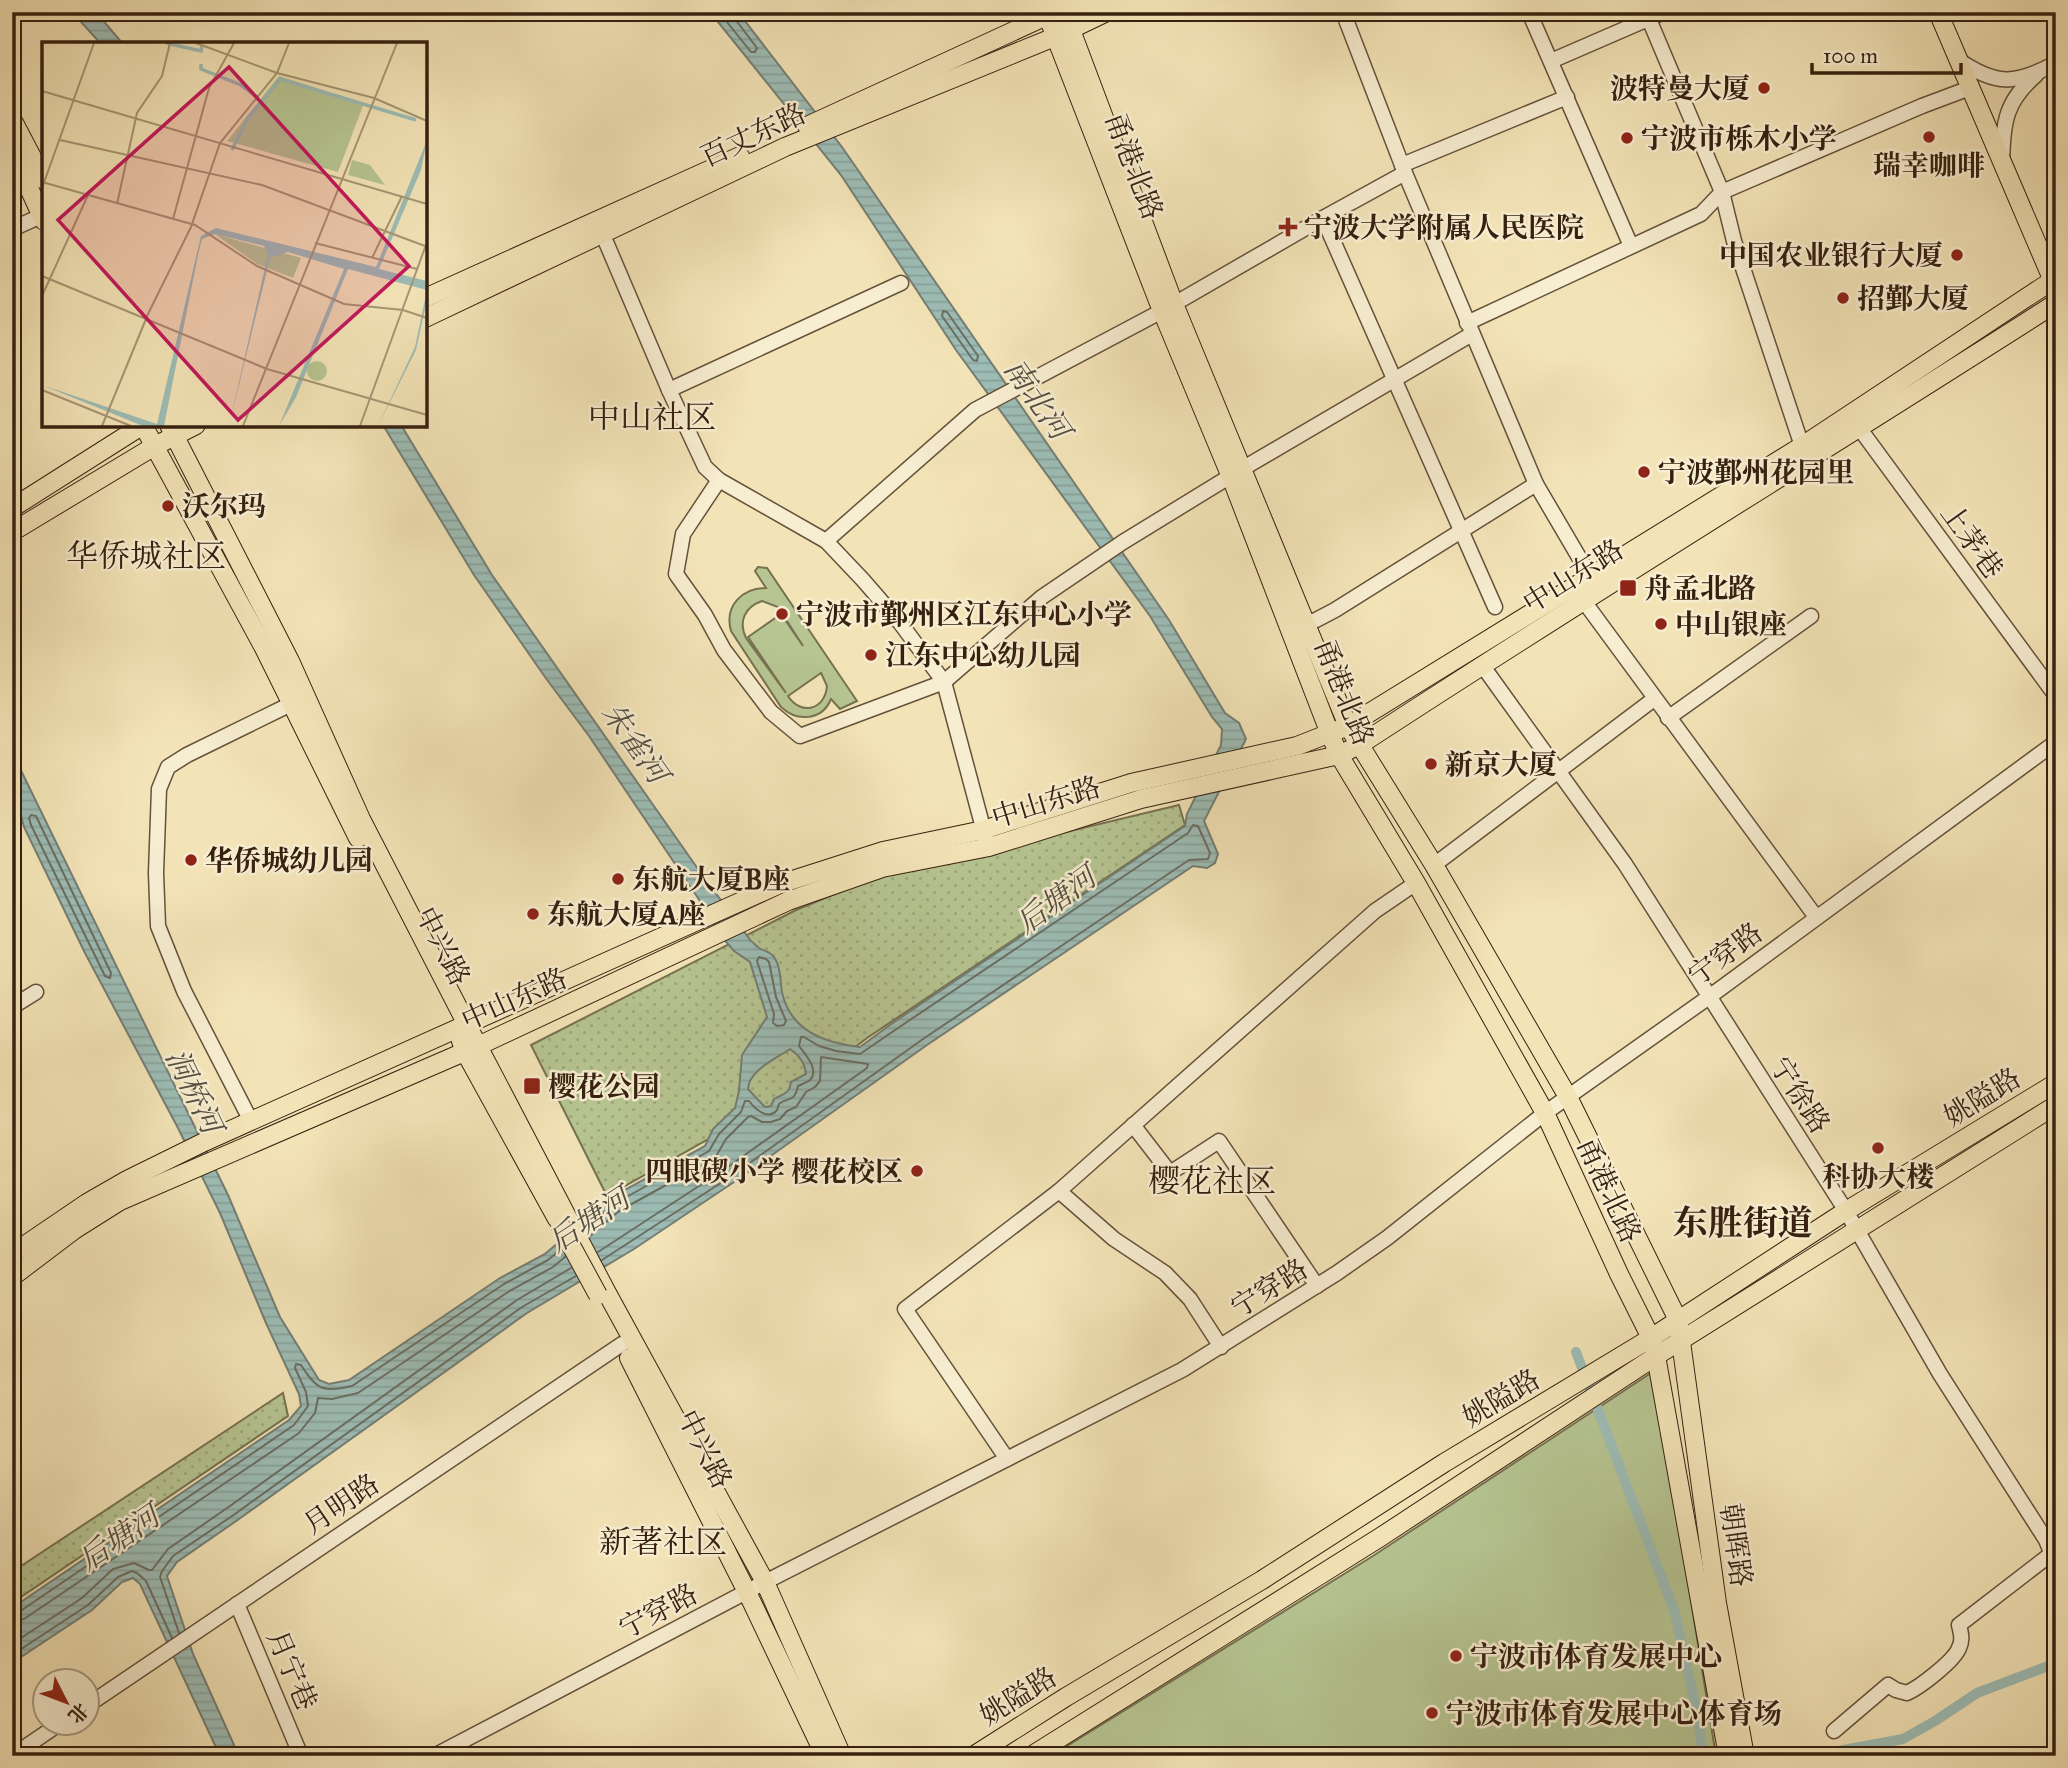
<svg xmlns="http://www.w3.org/2000/svg" width="2068" height="1768" viewBox="0 0 2068 1768" font-family="'IM FELL Great Primer','Noto Serif SC',serif">
<style>
.green{fill:url(#green-dots);stroke:#767251;stroke-width:2}
.pitch{fill:#b6c592;stroke:#767251;stroke-width:2;fill-rule:evenodd}
.water{fill:url(#water-rules);stroke:#747e74;stroke-width:2;fill-rule:evenodd}
.lines{fill:none;stroke-linecap:round;stroke-linejoin:round}
.shore{stroke:#6a6e63;stroke-width:2}
.canal{stroke:#9dbdb6;stroke-width:10}
.minor-casing{stroke:#65513a;stroke-width:17}
.major-casing{stroke:#362010;stroke-width:20}
.minor{stroke:#f7edd0;stroke-width:14}
.major{stroke:#f3e4b7;stroke-width:18}
.major-bridge-casing{stroke:#362010;stroke-width:20;stroke-linecap:butt}
.major-bridge{stroke:#f3e4b7;stroke-width:18}
.poi-dot{fill:#8f2418;stroke:#f7edd0;stroke-width:2.5}
.labels{text-anchor:middle;dominant-baseline:central;stroke-width:5;stroke-linejoin:round;paint-order:stroke}
.poi-label{font-size:28px;font-weight:bold;fill:#362010;stroke:#f7edd0;text-anchor:start}
.street-label{font-size:28px;fill:#362010;stroke:#f7edd0}
.water-label{font-size:30px;font-style:italic;fill:#554f42;stroke:#f7edd0}
.quarter-label{font-size:32px;fill:#362010;stroke:#f7edd0}
.district-label{font-size:35px;font-weight:bold;fill:#362010;stroke:#f7edd0}
.inset-river{fill:none;stroke:#9dbdb6;stroke-width:3.5}
.inset-road{fill:none;stroke:#a79674;stroke-width:2}
.view{fill:#c2185b;fill-opacity:0.15;stroke:#c2185b;stroke-width:3.5}
.inset-edge{fill:none;stroke:#362010;stroke-width:3.5}
</style>
<defs>
<pattern id="green-dots" width="8" height="8" patternUnits="userSpaceOnUse" patternTransform="scale(1.75)"><rect width="8" height="8" fill="#b6c592"/><path d="M2 2h.1M6 6h.1" fill="none" stroke="#9da97d" stroke-width="1.8" stroke-linecap="round"/></pattern>
<pattern id="water-rules" width="6" height="5" patternUnits="userSpaceOnUse" patternTransform="scale(1.75)"><rect width="6" height="5" fill="#9dbdb6"/><path d="M0 2.5h6" fill="none" stroke="#88a29b"/></pattern>
</defs>
<rect width="100%" height="100%" fill="#f3e4b7"/>
<filter id="stains"><feTurbulence type="fractalNoise" baseFrequency=".00286" numOctaves="4"/><feColorMatrix values="0 0 0 0 .2 0 0 0 0 .09 0 0 0 0 .02 0 0 0 .5 -.17"/></filter>
<radialGradient id="worn" r=".72"><stop offset=".6" stop-color="#630" stop-opacity="0"/><stop offset="1" stop-color="#630" stop-opacity=".3"/></radialGradient>
<g class="green">
<path d="M1179,805L1185,825L867,1038L788,1098L707,1140L607,1196L531,1045L796,910L874,878Z"/>
<path d="M283,1393L288,1416L12,1603V1572Z"/>
</g>
<g class="pitch">
<path d="M758,567L767,568L857,701L840,709L831,699C822,721 797,722 781,707L731,631C724,606 742,588 766,588L755,571ZM762,601L778,607L803,646L781,614L748,637L786,693L746,638C738,621 745,607 762,601ZM821,673L827,686C825,710 801,716 788,696Z"/>
<path d="M1654,1371L1716,1756H1051L1373,1556Z"/>
</g>
<g class="water">
<path d="M72,12H96L123,44H101Z"/>
<path d="M710,12H738L842,147L1169,620L1225,713L1239,723L1246,739L1204,821L1218,854L1215,863L1207,868L1193,866L927,1045L734,1182L634,1249L527,1313L239,1519L177,1562L167,1576L193,1654L239,1756H220L140,1584L133,1578L122,1582L92,1610L12,1663V1608L289,1420L301,1406L299,1394L266,1323L220,1213L178,1128L85,953L24,827L19,809L12,797V752L228,1195L280,1317L319,1380L329,1384L349,1380L500,1278L545,1254L610,1198L705,1146L713,1129L735,1108L739,1091L742,1055L767,1017L750,962L734,951L722,937L698,898L589,736L545,677L474,575L383,425H401L492,575L698,869L751,941C754,943 756,946 759,948C764,951 769,951 773,956C781,965 780,981 782,992C790,1031 825,1043 860,1047L894,1022L1185,826L1187,814L1221,745L1222,729L1212,717L1150,616L956,350L841,175ZM790,1049C799,1055 805,1063 806,1074L791,1082C789,1095 784,1093 774,1099L771,1106L765,1107L748,1089C749,1070 776,1059 790,1049Z"/>
</g>
<g class="lines">
<g class="shore">
<path d="M719,12L751,52H755L757,48L735,19L733,12"/>
<path d="M943,311L947,312L978,356L977,361L973,360L942,316Z"/>
<path d="M31,815L36,816L111,973L110,978L105,976L31,825L29,818Z"/>
<path d="M759,957L766,959L769,962L776,997L786,1021L784,1025L777,1026L773,1023L774,1014L757,961Z"/>
<path d="M585,1229L614,1204L709,1151L719,1134L741,1112L745,1101H749C755,1109 768,1121 777,1110C778,1108 778,1106 779,1104C788,1096 794,1104 798,1086C802,1084 806,1083 810,1080C820,1070 805,1054 799,1046L801,1037H804L819,1046L836,1051L860,1054L898,1028L1188,833L1193,825L1198,826L1210,853L1208,859L1189,860L923,1039L730,1177L602,1260"/>
<path d="M589,1237L619,1211L715,1158L726,1139L748,1117L751,1116L762,1122H771L780,1119L787,1111L796,1107L806,1092L815,1087L820,1081L821,1057L868,1064L867,1068L725,1169L598,1252"/>
<path d="M12,1614L19,1612L294,1425L308,1406L306,1392L295,1368L296,1364L301,1365C317,1390 323,1393 352,1386L504,1284L548,1260L561,1249"/>
<path d="M12,1622L24,1619L299,1433L315,1413L318,1398L332,1399L358,1393L508,1292L553,1267L565,1257"/>
<path d="M179,1633L160,1577L162,1571L173,1556L235,1514L522,1307L576,1276"/>
<path d="M12,1644L82,1598L113,1569L134,1563L149,1570H152L168,1549L230,1506L517,1300L571,1268"/>
<path d="M12,1655L88,1605L118,1577L132,1571L137,1573L146,1581L172,1638"/>
</g>
<g class="canal">
<path d="M1576,1352L1675,1613L1697,1713L1703,1756"/>
<path d="M1811,1756L1903,1739L1935,1721L1977,1693L2056,1663"/>
</g>
<defs>
<g id="minor">
<path d="M1343,12L1405,173L1536,484L1590,576"/>
<path d="M1529,12L1631,246"/>
<path d="M1646,12L1722,192L1734,241L1802,446"/>
<path d="M1957,59C1996,86 2015,85 2056,63"/>
<path d="M1551,61L1664,12"/>
<path d="M2002,159C2004,121 2005,102 2036,75"/>
<path d="M1402,165L1567,97"/>
<path d="M1323,218L1495,607"/>
<path d="M12,229L41,216"/>
<path d="M603,235L669,390L705,467L719,480L826,541L863,580L901,624L944,682L986,839"/>
<path d="M1467,323L1701,214L1722,192L1922,106L1970,88"/>
<path d="M669,390L901,283"/>
<path d="M1856,420L1860,429L2056,696"/>
<path d="M719,480L683,534L676,574L705,615L724,650L771,712L800,736L944,682L1042,597L1123,542L1242,469L1472,334"/>
<path d="M826,541L975,410L1162,311L1323,218L1405,173"/>
<path d="M1583,600L1816,917"/>
<path d="M1305,623L1316,620L1335,610L1536,484"/>
<path d="M1482,665L1625,864L1846,1211L1940,1374L2046,1540L2056,1564"/>
<path d="M1668,718L1811,616"/>
<path d="M1434,865L1654,699"/>
<path d="M12,1007L36,992"/>
<path d="M251,1121L184,991L158,926L156,873L159,789L168,767L187,755L291,704"/>
<path d="M1133,1125L1170,1173L1219,1141L1317,1286"/>
<path d="M1221,1347L1190,1299L1165,1273L1114,1239L1059,1191L1375,911L1416,883"/>
<path d="M1007,1459L905,1309L1059,1191"/>
<path d="M237,1604L301,1756"/>
<path d="M88,1705L622,1344"/>
<path d="M1834,1731L1888,1685L1896,1690L1907,1693C1920,1687 1954,1661 1959,1648C1963,1640 1961,1633 1959,1625L2051,1554"/>
<path d="M12,1756L62,1722"/>
<path d="M434,1756L765,1582L1182,1370L1337,1273L1387,1238L1545,1113L1709,997L2056,742"/>
</g>
<g id="major">
<path d="M1046,12L1162,311L1231,477L1330,734L1339,755L1416,883L1545,1113L1619,1274L1651,1338L1656,1356L1728,1756"/>
<path d="M1063,12L1071,30L1174,304L1348,726L1434,865L1568,1097L1678,1320L1717,1603L1745,1756"/>
<path d="M1938,12L2056,288"/>
<path d="M12,119L44,180"/>
<path d="M807,126L1055,12"/>
<path d="M12,151L44,221"/>
<path d="M425,298L740,156"/>
<path d="M425,318L785,147L1057,36L1107,12"/>
<path d="M143,425L264,648L358,838"/>
<path d="M169,425L290,661L361,819L478,1046L607,1293L765,1582L842,1756"/>
<path d="M12,508L143,425"/>
<path d="M12,532L153,447L196,425"/>
<path d="M461,1041L464,1050L557,1219"/>
<path d="M12,1254L87,1203L127,1180L204,1142L780,884L883,851L983,830L1131,783L1297,746L1348,726L1802,446L2056,278"/>
<path d="M12,1277L74,1230L120,1201L478,1046L788,901L882,868L989,847L1141,799L1339,755L1361,744C1590,594 1825,451 2056,303"/>
<path d="M629,1358L747,1592L825,1756"/>
<path d="M973,1756L1066,1697L1262,1580L1444,1463L1651,1338L1846,1211L2056,1083"/>
<path d="M1031,1756L1379,1538L1656,1356L2056,1105"/>
</g>
</defs>
<use href="#minor" class="minor-casing"/>
<use href="#major" class="major-casing"/>
<use href="#minor" class="minor"/>
<use href="#major" class="major"/>
<defs>
<path id="major-bridge" d="M560,1225L598,1295"/>
</defs>
<use href="#major-bridge" class="major-bridge-casing"/>
<use href="#major-bridge" class="major-bridge"/>
</g>
<g class="poi-dot">
<circle cx="1764" cy="88" r="7"/>
<circle cx="1929" cy="137" r="7"/>
<circle cx="1627" cy="138" r="7"/>
<path d="M1284.5 216.5h7v7h7v7h-7v7h-7v-7h-7v-7h7z"/>
<circle cx="1957" cy="255" r="7"/>
<circle cx="1843" cy="298" r="7"/>
<circle cx="1644" cy="472" r="7"/>
<circle cx="168" cy="506" r="7"/>
<rect x="1619" y="579" width="18" height="18" rx="3.5"/>
<circle cx="782" cy="614" r="7"/>
<circle cx="1661" cy="624" r="7"/>
<circle cx="871" cy="655" r="7"/>
<circle cx="1431" cy="764" r="7"/>
<circle cx="191" cy="860" r="7"/>
<circle cx="618" cy="879" r="7"/>
<circle cx="533" cy="914" r="7"/>
<rect x="523" y="1077" width="18" height="18" rx="3.5"/>
<circle cx="1878" cy="1148" r="7"/>
<circle cx="917" cy="1171" r="7"/>
<circle cx="1456" cy="1656" r="7"/>
<circle cx="1432" cy="1713" r="7"/>
</g>
<g class="labels">
<g class="poi-label">
<text x="1750" y="88" text-anchor="end">波特曼大厦</text>
<text x="1641" y="138">宁波市栎木小学</text>
<text x="1929" y="165" text-anchor="middle">瑞幸咖啡</text>
<text x="1304" y="227">宁波大学附属人民医院</text>
<text x="1943" y="255" text-anchor="end">中国农业银行大厦</text>
<text x="1857" y="298">招鄞大厦</text>
<text x="1658" y="472">宁波鄞州花园里</text>
<text x="182" y="506">沃尔玛</text>
<text x="1644" y="588">舟孟北路</text>
<text x="796" y="614">宁波市鄞州区江东中心小学</text>
<text x="1675" y="624">中山银座</text>
<text x="885" y="655">江东中心幼儿园</text>
<text x="1445" y="764">新京大厦</text>
<text x="205" y="860">华侨城幼儿园</text>
<text x="632" y="879">东航大厦B座</text>
<text x="547" y="914">东航大厦A座</text>
<text x="548" y="1086">樱花公园</text>
<text x="903" y="1171" text-anchor="end">四眼碶小学 樱花校区</text>
<text x="1878" y="1176" text-anchor="middle">科协大楼</text>
<text x="1470" y="1656">宁波市体育发展中心</text>
<text x="1446" y="1713">宁波市体育发展中心体育场</text>
</g>
<g class="street-label">
<text transform="translate(753 135) rotate(-25)">百丈东路</text>
<text transform="translate(1134 166) rotate(69)">甬港北路</text>
<text transform="translate(1972 541) rotate(54)">上茅巷</text>
<text transform="translate(1573 576) rotate(-32)">中山东路</text>
<text transform="translate(1344 692) rotate(68)">甬港北路</text>
<text transform="translate(1046 802) rotate(-17)">中山东路</text>
<text transform="translate(443 946) rotate(63)">中兴路</text>
<text transform="translate(1725 954) rotate(-37)">宁穿路</text>
<text transform="translate(514 999) rotate(-24)">中山东路</text>
<text transform="translate(1800 1095) rotate(57)">宁徐路</text>
<text transform="translate(1982 1097) rotate(-32)">姚隘路</text>
<text transform="translate(1609 1190) rotate(65)">甬港北路</text>
<text transform="translate(1269 1288) rotate(-32)">宁穿路</text>
<text transform="translate(1501 1398) rotate(-31)">姚隘路</text>
<text transform="translate(705 1449) rotate(63)">中兴路</text>
<text transform="translate(341 1504) rotate(-34)">月明路</text>
<text transform="translate(1736 1545) rotate(82)">朝晖路</text>
<text transform="translate(658 1611) rotate(-28)">宁穿路</text>
<text transform="translate(292 1670) rotate(67)">月宁巷</text>
<text transform="translate(1018 1696) rotate(-32)">姚隘路</text>
</g>
<g class="water-label">
<text transform="translate(1037 399) rotate(55)">南北河</text>
<text transform="translate(635 743) rotate(55)">朱雀河</text>
<text transform="translate(1056 900) rotate(-36)">后塘河</text>
<text transform="translate(194 1091) rotate(64)">洞桥河</text>
<text transform="translate(589 1220) rotate(-33)">后塘河</text>
<text transform="translate(119 1538) rotate(-34)">后塘河</text>
</g>
<g class="quarter-label">
<text x="652" y="417">中山社区</text>
<text x="146" y="556">华侨城社区</text>
<text x="1212" y="1181">樱花社区</text>
<text x="663" y="1542">新著社区</text>
</g>
<g class="district-label">
<text x="1743" y="1223">东胜街道</text>
</g>
</g>
<g transform="translate(42 42)">
<rect width="385" height="385" fill="#f3e4b7"/>
<path d="M310,118L328,123L343,143L306,133ZM173,192L259,216L251,236L215,222ZM265 329a10 10 0 1 1 20 0a10 10 0 1 1-20 0Z" fill="#b6c592"/>
<path d="M237,34L322,61L296,130L185,99Z" fill="#b6c592"/>
<path d="M385,98L379,128L337,227L385,239V258L374,308L336,384L373,305L385,248L306,227L254,355L237,384L302,227L246,210L228,216L187,384L226,212L222,204L173,192L160,197L156,213L122,384H101L0,343L115,382L159,194L174,186L334,225Z" fill="#9dbdb6"/>
<path class="inset-river" d="M124,1L159,9L160,3M159,22V27L199,43L215,55M190,108L206,76L238,37L374,78"/>
<path class="inset-road" d="M154,1L235,31L332,56L385,79M0,49L385,162M18,98L220,143L383,204M0,140L153,183L215,224L302,262L361,268L385,276M0,146L52,1M75,162L95,71L120,34L128,1M131,177L167,46L192,1M273,201L375,227M330,216L360,154M0,234L225,327L385,373M0,254L46,153M0,348L89,384M60,384L106,272L149,185L178,101L235,31L247,1M201,384L355,1M318,384L385,200"/>
<path class="view" d="M187,25L367,224L196,378L16,178Z"/>
<rect width="385" height="385" class="inset-edge"/>
</g>
<rect width="2068" height="1768" fill="none" stroke="#f3e4b7" stroke-width="42"/>
<rect x="14" y="14" width="2040" height="1740" fill="none" stroke="#362010" stroke-width="3.5"/>
<rect x="21" y="21" width="2026" height="1726" fill="none" stroke="#362010" stroke-width="2"/>
<g transform="translate(66 1702) rotate(132)"><circle r="33" fill="#f7edd0" stroke="#aa9b83" stroke-width="2"/>
<path d="M0-5L12 26L0 18L-12 26Z" fill="#8f2418"/>
<text y="-10" font-size="19" font-weight="bold" text-anchor="middle" fill="#362010">北</text>
</g>
<path d="M1812 63v10h149v-10" fill="none" stroke="#362010" stroke-width="3.5"/>
<text x="1823" y="63" font-size="21" fill="#362010" stroke="#f7edd0" stroke-width="5" paint-order="stroke">100 m</text>
<rect width="100%" height="100%" filter="url(#stains)"/>
<rect width="100%" height="100%" fill="url(#worn)"/>
</svg>
